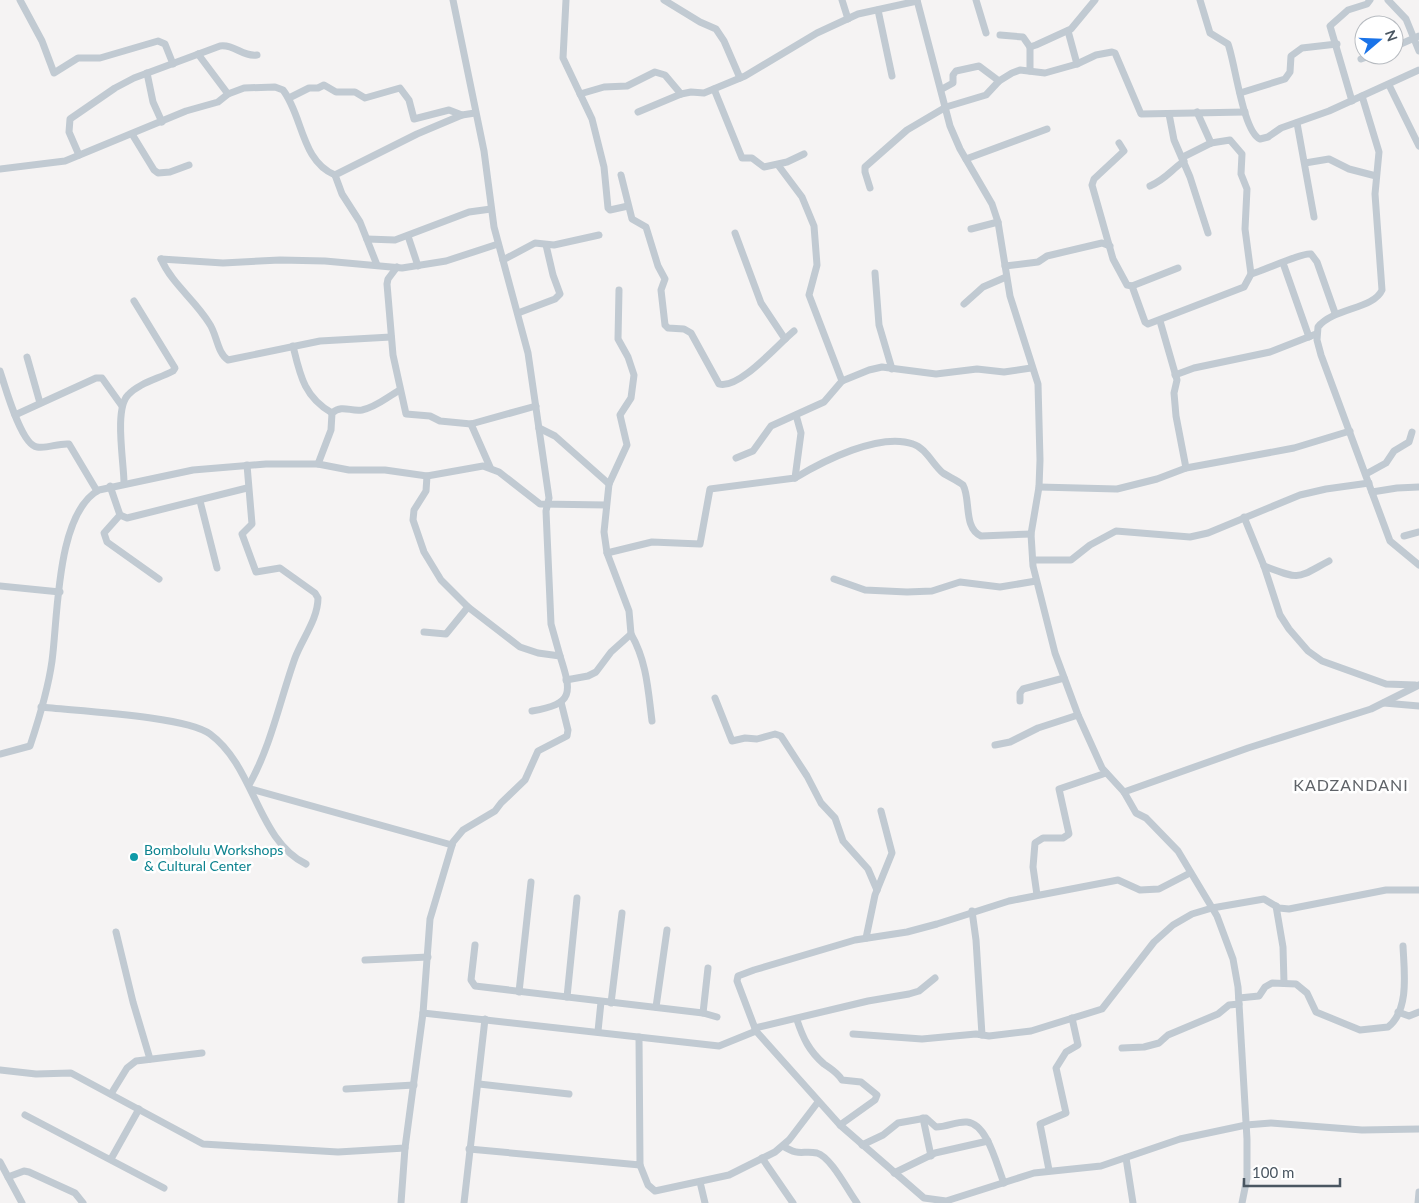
<svg xmlns="http://www.w3.org/2000/svg" width="1419" height="1203" viewBox="0 0 1419 1203" font-family="Lato,sans-serif">
<style>
.lines{fill:none;stroke-linecap:round;stroke-linejoin:round}
.minor{stroke:#c1cad2;stroke-width:7}
.culture-dot{fill:#0f9aa8;stroke:#fff;stroke-width:2}
.labels{text-anchor:middle;dominant-baseline:central;stroke-width:5;stroke-linejoin:round;paint-order:stroke}
.culture-label{font-size:14px;fill:#0d838f;stroke:#fff;text-anchor:start}
.quarter-label{font-size:16px;letter-spacing:1px;fill:#5f6368;stroke:#fff}
</style>
<rect width="100%" height="100%" fill="#f5f3f3"/>
<g class="lines">
<g class="minor">
<path d="M20,0L42,41L54,73L78,58H100L158,41L165,44L173,64"/>
<path d="M453,0L484,151L494,227L528,353L549,498L546,511L551,624L560,656"/>
<path d="M566,0L563,58L592,119L604,167L608,208L610,210L628,206"/>
<path d="M664,0L700,22L716,29L724,41L740,78"/>
<path d="M842,0L848,19"/>
<path d="M917,0L950,126L960,149L992,204L998,222L1010,296L1038,384L1040,460L1039,487L1031,534L1033,566L1055,653L1078,715L1102,768L1124,792L1136,813L1146,818L1178,851L1217,916L1233,959L1238,987L1247,1139V1178L1242,1203"/>
<path d="M976,0L986,33"/>
<path d="M1200,0L1210,33L1228,44C1235,62 1243,132 1260,139L1268,137L1281,128L1329,111L1419,70"/>
<path d="M1388,0L1406,19L1419,51"/>
<path d="M878,10L892,76"/>
<path d="M1068,31L1077,64"/>
<path d="M1000,35L1023,37L1030,47L1036,45L1071,29L1095,0"/>
<path d="M1394,47L1419,36"/>
<path d="M198,54L228,94"/>
<path d="M1361,59L1372,55"/>
<path d="M1030,71V47"/>
<path d="M147,73L153,102L162,122"/>
<path d="M1389,85L1419,146"/>
<path d="M714,89L742,158H752L764,167L787,162L804,154"/>
<path d="M942,89L953,83V75L956,71L979,66L999,81"/>
<path d="M1240,93L1285,79L1290,72L1291,56L1302,48L1337,44"/>
<path d="M580,94L604,87L627,86L655,72L665,75L681,94"/>
<path d="M1362,96L1379,152L1375,194L1382,290C1374,309 1333,308 1318,327L1317,340L1321,355L1390,541L1419,565"/>
<path d="M289,98L309,88H318L324,85L336,92H355L365,98L400,88L409,100L414,119L449,110L462,115"/>
<path d="M1352,101L1330,26L1348,10L1367,4L1370,0"/>
<path d="M638,112L681,94L691,92L704,93L745,76L817,33L858,14L917,1"/>
<path d="M1169,114L1174,140L1190,177L1208,233"/>
<path d="M1297,123L1314,217"/>
<path d="M132,134L154,170L158,173L170,172L189,165"/>
<path d="M1119,143L1124,151L1094,179L1092,185L1113,259L1127,285L1132,286L1145,322L1148,324L1244,287L1251,274L1245,229L1247,189L1241,174L1242,154L1230,140L1211,143L1197,112"/>
<path d="M79,155L69,132L70,119L115,88L134,78L220,46C234,44 243,57 257,55"/>
<path d="M1183,157L1211,143"/>
<path d="M966,159L1047,129"/>
<path d="M1305,163L1329,159L1349,169L1376,176"/>
<path d="M778,165L802,197L814,226L817,265L809,295L842,381"/>
<path d="M0,169L65,161L186,111L218,102L228,94L244,88L275,87L283,90C303,116 301,161 335,175"/>
<path d="M621,175L632,219L646,227L658,266L665,279L661,290L665,325L668,328L684,329L691,333L719,384C739,390 778,344 794,331"/>
<path d="M1150,186C1166,179 1170,171 1184,161"/>
<path d="M870,188L865,172V167L907,130L946,107L986,95L999,81L1012,73L1020,70L1045,73L1077,64L1096,55L1112,52L1115,53L1141,114L1245,112"/>
<path d="M971,229L998,222"/>
<path d="M735,233L761,303L785,339"/>
<path d="M408,236L418,266"/>
<path d="M367,239L395,240L469,212L491,209"/>
<path d="M161,259L223,263L280,260L325,261L402,268L446,261L498,244"/>
<path d="M161,259C172,284 195,300 209,323C217,334 217,353 228,360L320,341L391,337"/>
<path d="M503,260L535,243L554,245L599,235"/>
<path d="M1283,263L1309,337"/>
<path d="M377,265L360,222L342,194L335,175L417,134L462,115L475,113"/>
<path d="M1005,266L1038,262L1047,256L1102,243L1110,246"/>
<path d="M397,267L388,279L387,284L393,355L406,414L430,416L440,421L471,424L536,406"/>
<path d="M875,273L879,325L892,369"/>
<path d="M1251,274C1263,271 1303,252 1311,254L1317,262L1335,313"/>
<path d="M1132,286L1178,268"/>
<path d="M964,304L983,287L1006,277"/>
<path d="M518,313L555,299L560,294L553,275L546,245"/>
<path d="M1160,321L1177,380L1174,393L1176,416L1186,468"/>
<path d="M293,346C300,375 304,397 332,413"/>
<path d="M27,357L40,403"/>
<path d="M0,371C5,386 21,445 37,447C47,449 58,443 69,444L97,491"/>
<path d="M1175,375L1194,368L1270,352L1316,334"/>
<path d="M15,415L96,378H102L122,406"/>
<path d="M471,424L490,467"/>
<path d="M539,428L555,436L609,484"/>
<path d="M736,458L753,451L771,426L824,402L842,381L869,370L882,367L936,374L977,369L1004,372L1031,368"/>
<path d="M318,464L331,430L332,413C343,404 350,412 362,410C377,407 387,397 400,390"/>
<path d="M247,465L252,524L242,534L256,572L280,568L315,593L318,598C318,619 302,639 295,658C280,700 271,746 249,785"/>
<path d="M1366,474L1386,463L1394,451L1409,442L1412,432"/>
<path d="M427,476L426,491L414,510L413,520L424,552L441,580L468,607L520,647L538,653L560,656C572,693 574,704 532,711"/>
<path d="M795,478C823,461 880,432 913,444C926,448 933,465 943,473C949,477 957,480 963,485C971,499 963,528 981,536L1031,534"/>
<path d="M124,483C124,463 114,409 128,395C139,383 158,379 173,371L175,368L134,301"/>
<path d="M110,486L120,515L127,518L247,488"/>
<path d="M1039,487L1117,489L1157,479L1186,468L1294,448L1350,431"/>
<path d="M1372,492L1397,488L1419,487"/>
<path d="M200,501L217,568"/>
<path d="M120,515L104,533L107,542L159,579"/>
<path d="M1244,517L1264,566L1280,615L1289,629L1308,651L1322,661L1386,684L1415,685"/>
<path d="M1404,536L1419,532"/>
<path d="M607,553L652,542L700,544L710,489L795,478L801,433L796,415"/>
<path d="M1033,560H1071L1090,545L1116,531L1190,537L1208,533L1300,495L1326,489L1369,483"/>
<path d="M1264,566C1302,580 1295,579 1329,561"/>
<path d="M834,579L865,590L907,592L932,591L960,582L1000,587L1036,581"/>
<path d="M0,586L60,592"/>
<path d="M424,632L446,634L468,607"/>
<path d="M631,634C647,662 648,690 652,721"/>
<path d="M566,680L588,676L596,672L611,652L631,634L629,611L607,553L604,532L609,484L627,445L620,415L631,398L634,375L628,357L618,339L619,290"/>
<path d="M715,698L732,741L745,738L757,739L775,734L781,736L807,776L821,803L835,818L843,841L868,869L877,890"/>
<path d="M1020,701V693L1023,689L1064,678"/>
<path d="M1384,703L1419,706"/>
<path d="M41,707C76,711 186,716 210,734C255,767 257,840 306,864"/>
<path d="M995,745L1010,742L1038,728L1078,715"/>
<path d="M0,754L30,746C39,719 48,690 52,661C58,618 56,513 99,490L193,470L266,464H318L349,470H385L427,476L483,466L499,472L540,504L606,505"/>
<path d="M251,789L452,845"/>
<path d="M1124,792L1248,748L1371,709L1419,685"/>
<path d="M1037,895L1033,867L1035,843L1043,838H1063L1069,834L1059,789L1106,773"/>
<path d="M1276,906L1283,947L1284,983"/>
<path d="M972,911L976,940L982,1035"/>
<path d="M116,932L133,1002L150,1059"/>
<path d="M866,938L875,895L892,853L881,811"/>
<path d="M475,945L471,980L475,986L703,1013L717,1017"/>
<path d="M365,960L428,957"/>
<path d="M519,992L531,882"/>
<path d="M567,997L577,898"/>
<path d="M1239,998L1259,996L1265,987L1272,983L1296,984L1307,993L1316,1012L1360,1030L1388,1027C1410,1010 1404,970 1403,946"/>
<path d="M611,1003L622,913"/>
<path d="M656,1007L667,930"/>
<path d="M1398,1012L1409,1016L1419,1012"/>
<path d="M423,1013L719,1046L756,1031L840,1125L924,1198L946,1201L1034,1173L1101,1166L1180,1139L1246,1125L1271,1123L1362,1130L1419,1129"/>
<path d="M703,1013L708,968"/>
<path d="M797,1020C803,1038 809,1051 824,1064C831,1069 837,1072 842,1080L861,1082L877,1095L875,1100L840,1125"/>
<path d="M755,1028L868,1001L909,994L919,991L935,978"/>
<path d="M598,1031L601,1002"/>
<path d="M756,1031L737,981L738,976L754,970L855,940L907,932L937,924L1009,901L1118,880L1140,890L1159,889L1190,873"/>
<path d="M853,1034L922,1039L976,1034L989,1036L1031,1031L1102,1009L1154,942L1173,925L1192,914L1212,908L1264,899L1279,908L1289,909L1386,890H1419"/>
<path d="M1122,1048L1144,1047L1159,1043L1168,1035L1218,1014L1229,1005L1239,1004"/>
<path d="M0,1070L36,1074L71,1073L203,1144L338,1152L405,1148L423,1013L430,919L453,842L463,830L495,811L501,803L525,780L538,751L567,736L568,730L561,702"/>
<path d="M479,1084L569,1094"/>
<path d="M346,1089L414,1085"/>
<path d="M111,1094L127,1068L136,1061L202,1053"/>
<path d="M25,1115L164,1188"/>
<path d="M923,1118L931,1156"/>
<path d="M862,1145L883,1135L898,1123L926,1118L936,1127C947,1127 957,1121 967,1122C988,1124 997,1167 1004,1183"/>
<path d="M783,1146C800,1157 802,1150 817,1153C831,1157 848,1191 857,1203"/>
<path d="M469,1149L640,1165L639,1037"/>
<path d="M762,1158L793,1203"/>
<path d="M1126,1158L1133,1203"/>
<path d="M111,1159L139,1109"/>
<path d="M0,1162L22,1203"/>
<path d="M640,1165L648,1185L655,1191L729,1175L775,1152L789,1140L818,1102"/>
<path d="M1049,1170L1040,1124L1066,1113L1056,1068L1066,1052L1078,1045L1072,1018"/>
<path d="M894,1173L935,1153L988,1141"/>
<path d="M8,1177L24,1171L29,1172L75,1193L83,1203"/>
<path d="M700,1182L705,1203"/>
<path d="M401,1203L405,1148"/>
<path d="M464,1203L485,1019"/>
<path d="M1418,1203L1419,1192"/>
</g>
</g>
<circle class="culture-dot" cx="134" cy="857" r="5"/>
<g class="labels">
<g class="culture-label">
<text x="144" y="849">Bombolulu Workshops<tspan x="144" dy="16">&amp; Cultural Center</tspan></text>
</g>
<g class="quarter-label">
<text x="1351" y="784">KADZANDANI</text>
</g>
</g>
<g transform="translate(1379 40) rotate(71)"><circle r="24" fill="#ffffff" stroke="#b7bbc0"/>
<path d="M0-4L9 19L0 12L-9 19Z" fill="#1a73e8"/>
<text y="-8" font-size="14" font-weight="bold" text-anchor="middle" fill="#4a5661">N</text>
</g>
<path d="M1244 1178v8h96v-8" fill="none" stroke="#4a5661" stroke-width="2.5"/>
<text x="1252" y="1178" font-size="15" fill="#4a5661" stroke="#ffffff" stroke-width="4" paint-order="stroke">100 m</text>
</svg>
